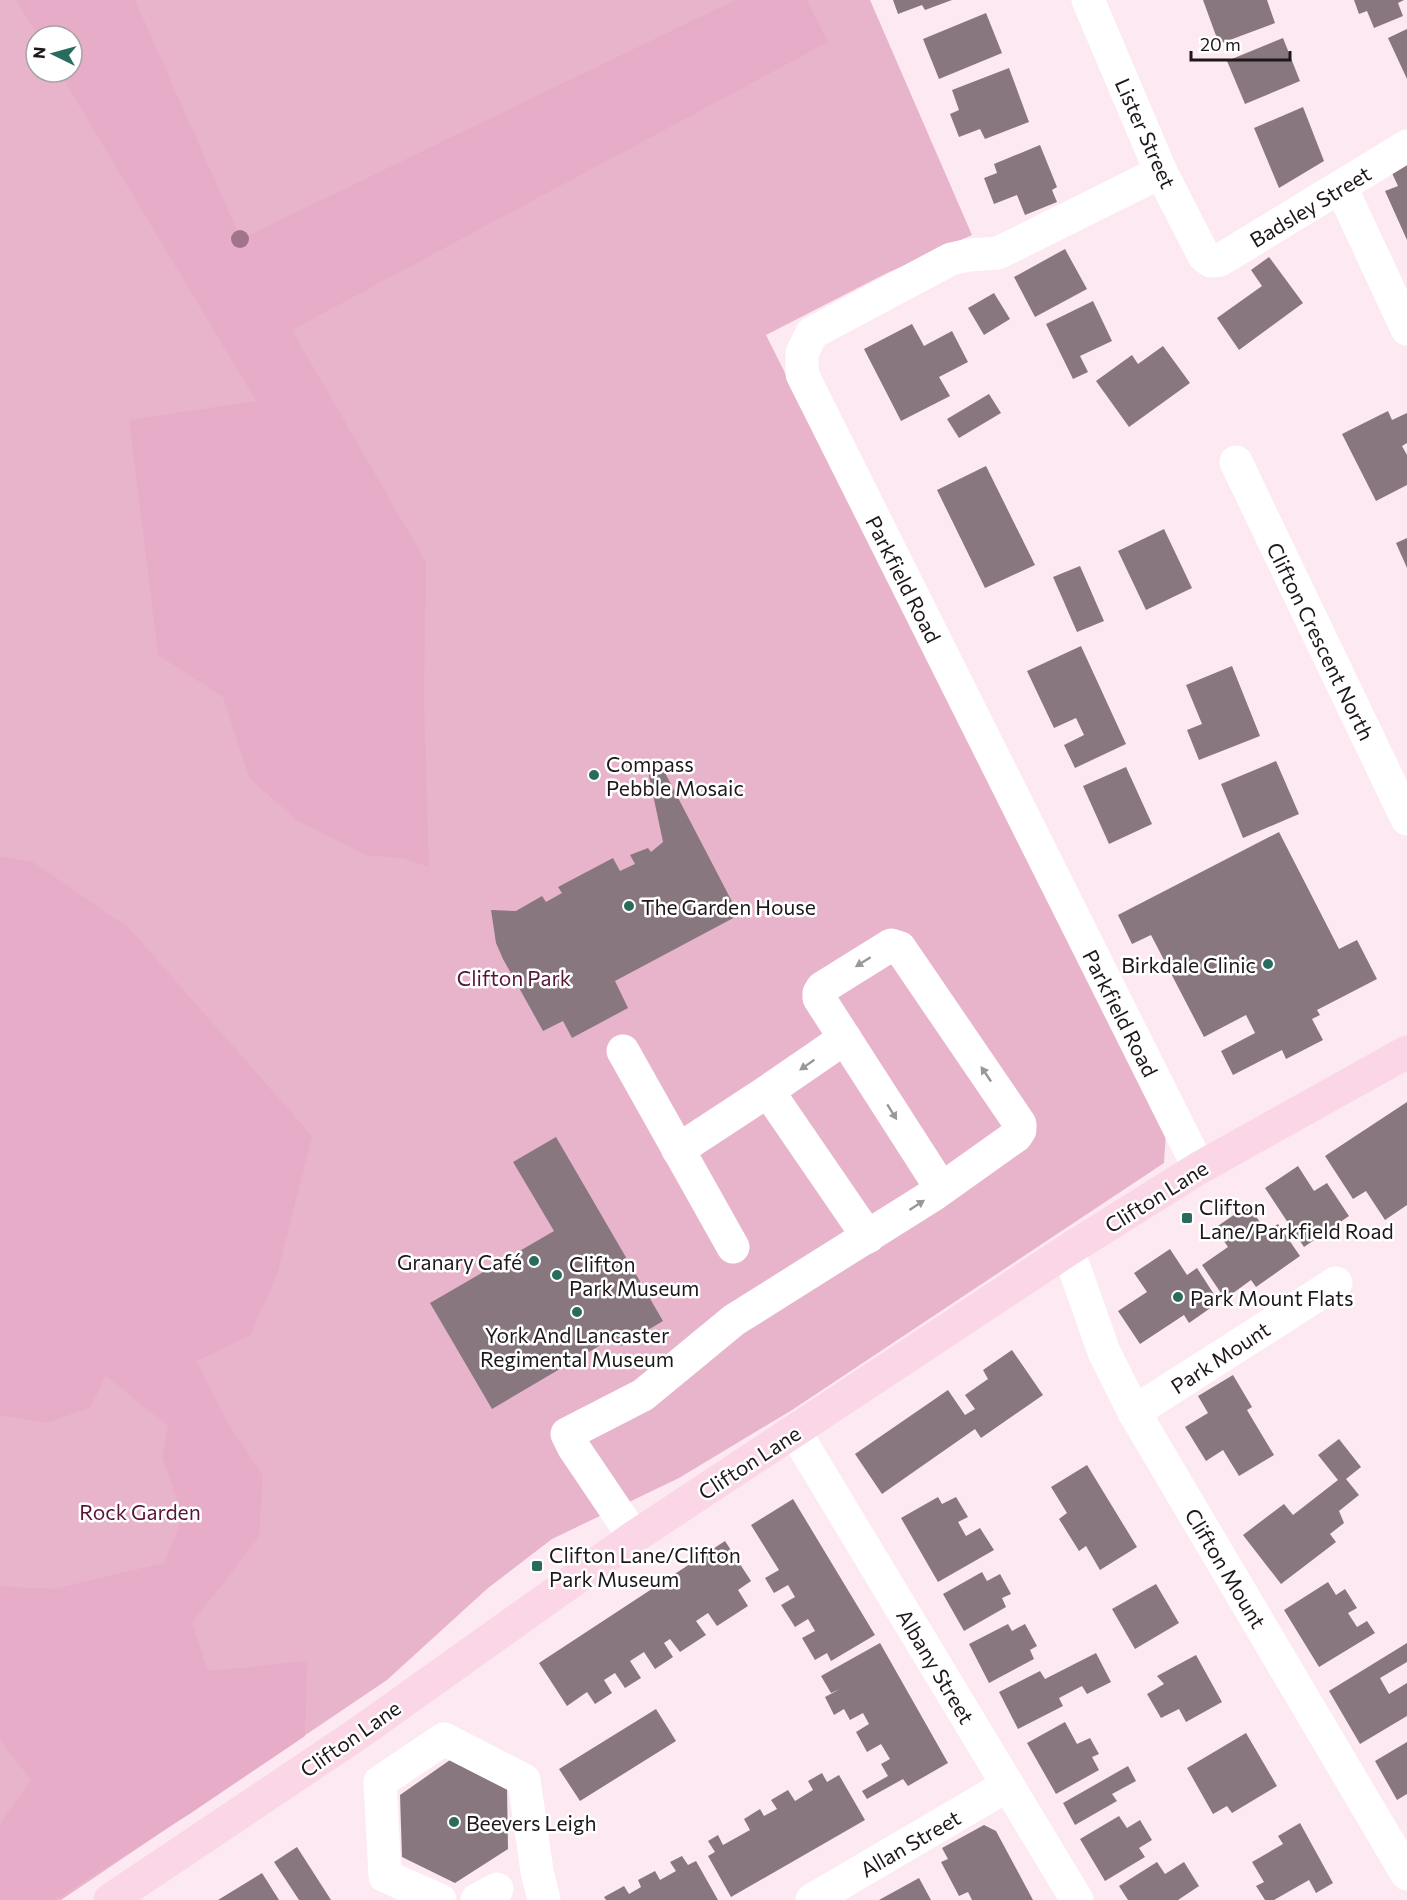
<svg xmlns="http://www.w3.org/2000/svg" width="1407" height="1900" viewBox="0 0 1407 1900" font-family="Commissioner,sans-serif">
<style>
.green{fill:#e8b4cb;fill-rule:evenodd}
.forest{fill:#e7adc8}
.building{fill:#89777f}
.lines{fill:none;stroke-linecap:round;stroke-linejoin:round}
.minor{stroke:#fff;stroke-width:33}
.major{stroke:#fad6e6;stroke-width:33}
.tree{fill:#a2748c}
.oneway{fill:#9a9798}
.poi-dot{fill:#296c5d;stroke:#fff;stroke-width:2}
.labels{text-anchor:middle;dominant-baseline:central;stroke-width:5;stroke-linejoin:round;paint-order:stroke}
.street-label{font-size:21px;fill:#1e181b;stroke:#fff}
.poi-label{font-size:21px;fill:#1e181b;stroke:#fff;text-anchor:start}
.park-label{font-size:21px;fill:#57153a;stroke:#fff}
</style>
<rect width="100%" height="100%" fill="#fde9f1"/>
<path class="green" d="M0,0H870L972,235L885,274L766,335L1166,1132L1164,1163L792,1410L679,1478L552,1539L488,1588L387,1680L61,1900H0ZM36,36H72V72H36Z"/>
<g class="forest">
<path d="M16,0H135L241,239L735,0H807L828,42L292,330L426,562L424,698L429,867L401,858L365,855L298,821L249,778L223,697L158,655L129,420L256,401L59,72H72V36H38Z"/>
<path d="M0,856L33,862L129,928L312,1136L277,1275L250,1336L196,1361L231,1428L263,1475L259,1537L192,1623L208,1671L307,1661L305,1736L191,1813L55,1900H0V1824L31,1780L0,1740V1586L53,1589L164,1563L183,1516L162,1457L168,1426L106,1376L90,1408L46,1423L0,1415Z"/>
</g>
<g class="building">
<path d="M893,0H952L925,10L922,5L898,14Z"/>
<path d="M1203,0H1267L1275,23L1219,44Z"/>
<path d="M1354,0H1404L1398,3L1403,16L1374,28L1367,11L1359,14Z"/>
<path d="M986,13L1002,53L939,79L923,39Z"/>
<path d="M1407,29V79L1388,38Z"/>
<path d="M1283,38L1300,81L1245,104L1227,61Z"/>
<path d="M1009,68L1029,122L985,139L980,129L959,137L950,114L959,110L952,90Z"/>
<path d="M1303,107L1324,161L1279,188L1254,128Z"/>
<path d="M1040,145L1057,187L1052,190L1057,202L1025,215L1017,195L994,204L984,178L997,173L994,164Z"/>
<path d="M1407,164V240L1385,191L1398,186L1391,171Z"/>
<path d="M1065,249L1087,289L1035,317L1014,277Z"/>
<path d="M1269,257L1303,303L1239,350L1217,318L1262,286L1251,270Z"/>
<path d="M994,293L1010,319L984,335L968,308Z"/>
<path d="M1093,301L1112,341L1080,356L1088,372L1073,379L1046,324Z"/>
<path d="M912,324L924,346L952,331L968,362L939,377L950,396L901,421L864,349Z"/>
<path d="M1163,346L1190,383L1129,427L1096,381L1132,355L1138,364Z"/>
<path d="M989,394L1001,413L959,438L947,419Z"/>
<path d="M1388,411L1392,420L1407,413V443L1402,446L1407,455V485L1376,501L1342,434Z"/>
<path d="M986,466L1035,565L985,588L937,490Z"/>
<path d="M1164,529L1192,588L1146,610L1118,551Z"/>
<path d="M1407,538V568L1396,543Z"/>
<path d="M1080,566L1104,621L1077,632L1053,577Z"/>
<path d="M1081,646L1126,744L1075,768L1064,745L1084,735L1076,718L1054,728L1027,671Z"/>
<path d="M1232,666L1260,736L1199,760L1187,730L1202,724L1186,685Z"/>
<path d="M1276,761L1299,814L1243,838L1221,784Z"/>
<path d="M662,767L739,915L615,981L628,1008L572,1038L563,1021L543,1031L503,959L496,943L491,910L516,911L542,896L546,902L562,893L558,887L613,858L620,871L635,864L630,855L648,848L651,852L663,842L648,771Z"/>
<path d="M1126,767L1152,824L1109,844L1083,786Z"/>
<path d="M1279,832L1339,949L1357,940L1377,979L1317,1010L1320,1015L1312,1019L1323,1040L1286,1059L1282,1050L1233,1075L1221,1051L1255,1033L1246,1015L1204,1037L1151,935L1132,944L1118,915Z"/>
<path d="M1407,1102V1205L1385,1220L1366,1191L1353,1199L1325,1156Z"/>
<path d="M556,1137L663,1321L621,1346L616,1336L492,1409L430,1303L554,1231L513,1162Z"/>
<path d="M1298,1166L1314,1191L1327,1183L1349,1216L1304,1247L1265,1188Z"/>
<path d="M1248,1205L1267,1232L1278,1224L1300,1256L1256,1287L1251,1280L1225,1299L1202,1265L1228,1247L1215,1228Z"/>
<path d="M1170,1249L1187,1275L1197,1268L1219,1302L1189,1323L1184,1315L1140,1344L1118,1311L1147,1292L1134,1273Z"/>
<path d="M1012,1350L1043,1395L981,1438L975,1429L882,1494L855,1454L948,1390L965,1415L975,1409L965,1395L988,1379L983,1370Z"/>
<path d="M1233,1375L1252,1407L1247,1410L1274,1455L1239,1476L1223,1450L1206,1461L1185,1427L1208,1413L1198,1396Z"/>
<path d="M1339,1439L1361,1467L1346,1479L1359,1495L1339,1511L1344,1523L1330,1534L1336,1542L1281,1584L1243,1535L1284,1504L1293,1515L1338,1480L1318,1455Z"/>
<path d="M1087,1465L1137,1547L1100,1570L1086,1546L1079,1551L1059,1519L1067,1513L1051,1487Z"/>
<path d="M938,1497L942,1504L956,1497L968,1517L958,1522L966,1536L980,1528L994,1550L938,1582L901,1518Z"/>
<path d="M793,1499L875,1635L831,1661L827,1653L815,1660L802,1638L815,1631L808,1619L795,1627L781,1605L795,1597L788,1585L774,1593L765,1578L779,1570L751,1525Z"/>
<path d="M725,1541L751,1581L738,1590L748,1606L717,1626L708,1613L696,1621L706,1635L680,1652L670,1639L664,1643L673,1657L655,1669L644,1652L630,1661L641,1678L625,1688L615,1673L604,1680L612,1693L595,1704L587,1692L567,1706L539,1663Z"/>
<path d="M982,1572L987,1581L1000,1574L1011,1594L1002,1598L1006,1607L964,1631L943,1594Z"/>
<path d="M1328,1582L1336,1595L1345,1589L1357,1608L1348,1613L1357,1627L1367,1621L1375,1633L1319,1667L1284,1610Z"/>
<path d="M1156,1584L1179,1623L1135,1649L1112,1609Z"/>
<path d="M1008,1624L1012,1631L1025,1624L1037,1646L1030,1650L1034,1659L989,1683L969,1644Z"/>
<path d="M880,1643L948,1763L908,1786L903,1779L867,1799L862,1791L888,1776L881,1764L890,1759L881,1744L867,1752L856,1732L869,1724L863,1713L850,1720L844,1709L834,1715L825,1697L840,1689L831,1693L821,1676Z"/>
<path d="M1407,1643V1662L1380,1678L1389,1694L1407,1683V1716L1360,1744L1329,1691Z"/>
<path d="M1096,1653L1111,1682L1087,1694L1082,1686L1059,1698L1063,1706L1018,1729L999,1692L1040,1671L1045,1679Z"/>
<path d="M1196,1655L1222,1702L1186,1722L1179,1709L1161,1718L1147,1694L1164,1684L1157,1676Z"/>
<path d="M656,1709L676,1741L580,1801L559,1769Z"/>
<path d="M1065,1722L1077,1744L1090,1738L1099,1754L1092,1757L1099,1770L1056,1794L1027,1743Z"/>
<path d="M1246,1733L1277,1786L1232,1813L1227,1806L1213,1814L1187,1768Z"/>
<path d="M1407,1742V1794L1397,1800L1375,1761Z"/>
<path d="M450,1760L507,1788L508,1849L455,1883L402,1857L400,1795Z"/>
<path d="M1128,1766L1136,1781L1112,1794L1117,1801L1075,1825L1063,1803Z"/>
<path d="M822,1773L827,1782L839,1775L865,1820L731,1897L708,1856L715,1852L708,1841L718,1835L723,1845L750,1830L744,1819L760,1809L764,1816L777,1809L771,1800L788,1790L795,1801L813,1790L808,1781Z"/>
<path d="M1119,1816L1127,1828L1140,1820L1152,1840L1139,1848L1145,1857L1105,1881L1080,1839Z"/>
<path d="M1300,1823L1333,1883L1316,1893L1309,1880L1274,1900H1265L1256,1886L1264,1882L1252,1862L1283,1844L1278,1836Z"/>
<path d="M984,1825L996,1831L1033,1900H972L968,1892L959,1896L941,1862L948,1859L942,1848Z"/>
<path d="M297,1847L331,1900H299L274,1862Z"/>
<path d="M682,1856L688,1865L696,1861L718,1900H606L604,1897L624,1886L629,1894L641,1887L638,1880L655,1871L660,1880L676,1871L670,1862Z"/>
<path d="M1157,1862L1165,1874L1184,1862L1199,1886L1178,1900H1128L1119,1886Z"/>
<path d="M262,1873L279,1900H218Z"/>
<path d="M919,1878L931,1900H879Z"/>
</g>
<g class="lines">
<g class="minor">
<path d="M1088,0L1161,172L1204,256L1211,261L1220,260L1407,146"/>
<path d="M1161,172L998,253L969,255L951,259L812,333L802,353V374L1199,1168"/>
<path d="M1341,187L1407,329"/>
<path d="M1236,462L1407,819"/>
<path d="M623,1051L733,1247"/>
<path d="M768,1091L845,1038"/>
<path d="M678,1150L768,1091L868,1237"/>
<path d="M1068,1250L1104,1352L1134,1412L1407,1874"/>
<path d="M1134,1412L1336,1283"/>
<path d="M795,1432L1077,1900"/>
<path d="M634,1537L574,1448L567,1434L643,1395L734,1320L933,1195L1016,1136L1020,1130V1124L900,948L891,945L822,988L819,993V998L941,1188"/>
<path d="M440,1900L385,1876L380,1782L444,1739L524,1780L537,1871L544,1900"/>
<path d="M477,1900L497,1889"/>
<path d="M812,1900L1008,1785"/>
</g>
<path class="major" d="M110,1900L356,1735L634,1537L1068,1250L1199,1168L1407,1052"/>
</g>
<circle class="tree" cx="240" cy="239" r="9"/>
<defs><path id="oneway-solid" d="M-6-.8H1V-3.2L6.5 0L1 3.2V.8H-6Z" transform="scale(1.5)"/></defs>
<g class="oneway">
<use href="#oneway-solid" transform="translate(863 962) rotate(148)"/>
<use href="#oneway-solid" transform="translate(807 1065) rotate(145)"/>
<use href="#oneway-solid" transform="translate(986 1074) rotate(-124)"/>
<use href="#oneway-solid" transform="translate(892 1112) rotate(58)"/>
<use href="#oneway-solid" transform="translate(917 1205) rotate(-33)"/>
</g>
<g class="poi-dot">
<circle cx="594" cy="775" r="6"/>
<circle cx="629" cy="906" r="6"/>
<circle cx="1268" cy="964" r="6"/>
<rect x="1181" y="1212" width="12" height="12" rx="3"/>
<circle cx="534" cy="1261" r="6"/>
<circle cx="557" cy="1275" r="6"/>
<circle cx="1178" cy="1297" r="6"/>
<circle cx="577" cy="1312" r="6"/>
<rect x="531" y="1560" width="12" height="12" rx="3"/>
<circle cx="454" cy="1822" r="6"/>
</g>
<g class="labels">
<g class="street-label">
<text transform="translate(1146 133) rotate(66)">Lister Street</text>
<text transform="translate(1310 206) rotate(-31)">Badsley Street</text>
<text transform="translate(904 579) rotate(63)">Parkfield Road</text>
<text transform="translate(1321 641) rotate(64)">Clifton Crescent North</text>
<text transform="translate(1121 1013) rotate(63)">Parkfield Road</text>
<text transform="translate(1156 1196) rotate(-32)">Clifton Lane</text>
<text transform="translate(1220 1357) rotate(-33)">Park Mount</text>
<text transform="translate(749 1462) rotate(-33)">Clifton Lane</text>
<text transform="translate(1226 1568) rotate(59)">Clifton Mount</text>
<text transform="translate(936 1666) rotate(59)">Albany Street</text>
<text transform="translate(350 1738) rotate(-35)">Clifton Lane</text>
<text transform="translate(910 1843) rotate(-30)">Allan Street</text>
</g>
<g class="poi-label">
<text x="606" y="763">Compass<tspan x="606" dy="24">Pebble Mosaic</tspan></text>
<text x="641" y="906">The Garden House</text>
<text x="1256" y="964" text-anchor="end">Birkdale Clinic</text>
<text x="1199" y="1206">Clifton<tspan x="1199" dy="24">Lane/Parkfield Road</tspan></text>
<text x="522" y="1261" text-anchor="end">Granary Café</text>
<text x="569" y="1263">Clifton<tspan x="569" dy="24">Park Museum</tspan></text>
<text x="1190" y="1297">Park Mount Flats</text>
<text x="577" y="1334" text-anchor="middle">York And Lancaster<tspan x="577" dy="24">Regimental Museum</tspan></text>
<text x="549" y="1554">Clifton Lane/Clifton<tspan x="549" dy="24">Park Museum</tspan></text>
<text x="466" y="1822">Beevers Leigh</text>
</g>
<g class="park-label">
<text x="514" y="977">Clifton Park</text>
<text x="140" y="1511">Rock Garden</text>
</g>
</g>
<g transform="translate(54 54) rotate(275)"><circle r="28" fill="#ffffff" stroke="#a5a3a4" stroke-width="1.5"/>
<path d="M0-4.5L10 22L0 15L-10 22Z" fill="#296c5d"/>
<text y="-9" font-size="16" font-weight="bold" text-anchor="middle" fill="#1e181b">N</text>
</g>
<path d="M1191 51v9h99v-9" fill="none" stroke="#1e181b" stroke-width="3"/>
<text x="1200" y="51" font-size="18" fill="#1e181b" stroke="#ffffff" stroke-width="4.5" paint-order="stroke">20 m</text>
</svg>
